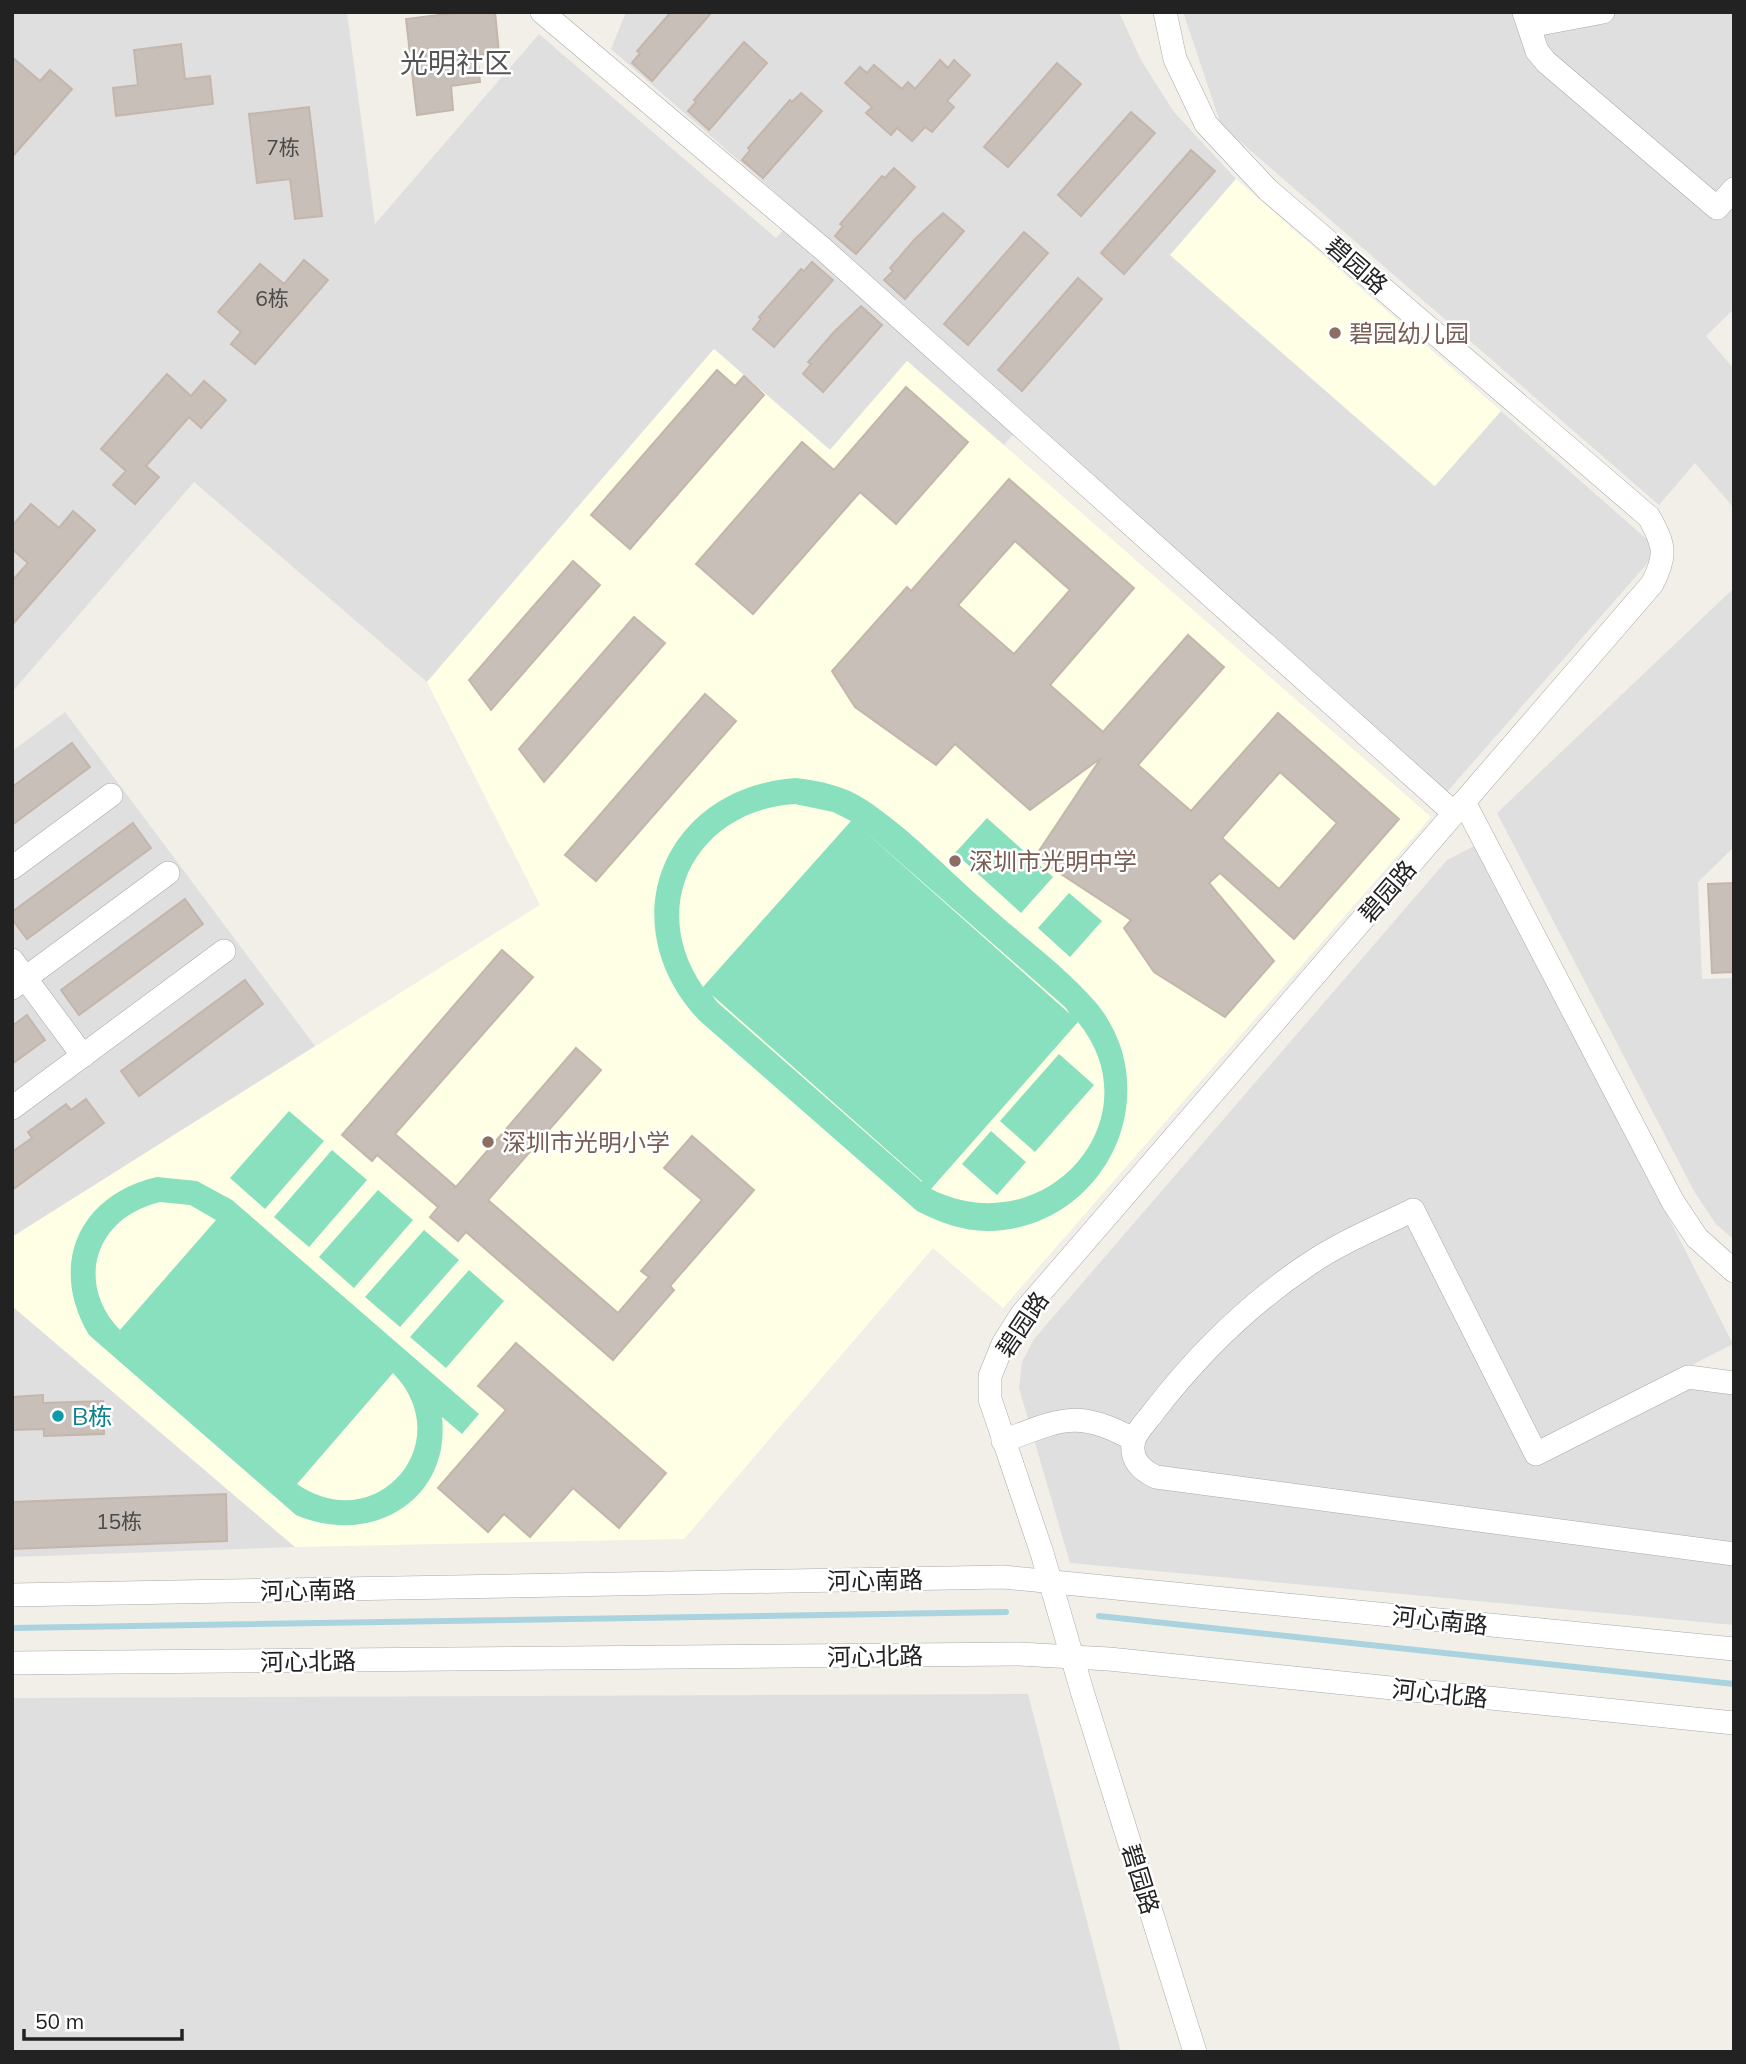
<svg xmlns="http://www.w3.org/2000/svg" width="1746" height="2064" font-family="Mulish,'Noto Sans SC',sans-serif">
<style>
.residential{fill:#e0dfdf}
.education{fill:#ffffe5}
.pitch{fill:#88e0be;fill-rule:evenodd}
.lines{fill:none;stroke-linecap:round;stroke-linejoin:round}
.stream{stroke:#aad3df;stroke-width:6}
.building{fill:#c7bfb8;stroke:#c4b6ab;stroke-width:2;fill-rule:evenodd}
.minor-casing{stroke:#a9a9a9;stroke-width:24}
.minor{stroke:#fff;stroke-width:23}
.education-dot{fill:#8d6e63;stroke:#fff;stroke-width:2.5}
.culture-dot{fill:#0f9aa8;stroke:#fff;stroke-width:2.5}
.labels{text-anchor:middle;dominant-baseline:central;stroke-width:5;stroke-linejoin:round;paint-order:stroke}
.number-label{font-size:21px;fill:#4b4948}
.street-label{font-size:24px;fill:#222;stroke:#fff}
.education-label{font-size:24px;fill:#785e54;stroke:#fff;text-anchor:start}
.culture-label{font-size:24px;fill:#0d838f;stroke:#fff;text-anchor:start}
.quarter-label{font-size:28px;fill:#555;stroke:#fff}
</style>
<rect width="100%" height="100%" fill="#f2efe9"/>
<!-- residential -->
<g class="residential">
<polygon points="347,12 375,224 539,34 776,238 799,213 611,49 626,12 1119,12 1141,60 1174,112 1236,179 1171,255 1434,486 1501,411 1659,550 1447,792 1023,422 1004,445 907,361 830,450 714,349 427,682 194,482 12,692 12,13"/>
<polygon points="1183,12 1734,12 1734,309 1706,336 1734,369 1734,508 1695,463 1659,505 1221,125"/>
<polygon points="1734,588 1734,847 1698,882 1702,979 1734,978 1734,1240 1715,1223 1694,1191 1497,813"/>
<polygon points="65,712 315,1046 12,1237 12,751"/>
<polygon points="1478,844 1733,1344 1686,1368 1734,1375 1734,1625 1070,1563 1019,1388 1022,1362 1034,1339 1447,860"/>
<polygon points="12,1306 295,1547 12,1557"/>
<polygon points="1028,1694 1121,2052 12,2052 12,1698"/>
</g>
<!-- education -->
<g class="education">
<polygon points="1236,179 1501,411 1435,486 1170,255"/>
<polygon points="714,349 830,450 907,361 1431,817 1003,1308 933,1248 684,1539 295,1547 12,1306 12,1237 540,905 427,682"/>
</g>
<!-- pitch -->
<g class="pitch">
<path d="M 796,778 C 821,781 845,786 866,800 C 910,829 948,870 987,904 C 1023,937 1066,967 1097,1004 C 1108,1017 1117,1035 1122,1051 C 1147,1140 1081,1230 988,1231 C 962,1231 939,1222 917,1211 L 699,1020 C 608,923 664,787 796,778 ZM 795,804 L 833,812 L 851,821 L 703,987 C 646,905 697,810 795,804 ZM 862,829 L 1065,1007 L 1070,1014 ZM 712,995 L 922,1181 L 922,1182 L 717,1002 ZM 1078,1022 C 1157,1119 1044,1246 931,1189 Z"/>
<polygon points="987,818 1053,877 1021,913 955,853"/>
<polygon points="1069,893 1102,921 1070,957 1038,928"/>
<polygon points="1059,1054 1094,1085 1035,1152 1000,1121"/>
<polygon points="289,1111 324,1141 265,1209 230,1178"/>
<polygon points="991,1131 1026,1162 997,1195 962,1164"/>
<polygon points="332,1150 367,1180 309,1247 274,1217"/>
<path d="M 157,1177 L 197,1181 L 232,1200 L 479,1414 L 462,1434 L 442,1417 C 451,1501 370,1547 296,1515 L 89,1335 C 48,1266 78,1195 157,1177 ZM 160,1202 L 190,1205 L 216,1220 L 120,1330 C 74,1282 96,1217 160,1202 ZM 393,1373 C 460,1442 376,1539 297,1484 Z"/>
<polygon points="378,1190 413,1220 354,1288 319,1257"/>
<polygon points="424,1230 459,1260 400,1327 365,1297"/>
<polygon points="469,1270 504,1301 446,1368 410,1337"/>
</g>
<g class="lines">
<!-- stream -->
<g class="stream">
<polyline points="1099,1616 1734,1684"/>
<polyline points="12,1628 1006,1612"/>
</g>
</g>
<!-- building -->
<g class="building">
<polygon points="463,12 495,12 499,53 477,55 480,82 451,86 453,110 417,115 406,19"/>
<polygon points="671,12 712,12 652,81 632,63 640,53 637,51"/>
<polygon points="744,42 767,63 709,130 688,111 696,102 694,100"/>
<polygon points="181,44 185,79 210,76 213,104 116,116 113,88 138,85 134,50"/>
<polygon points="12,57 40,81 50,70 72,89 12,157"/>
<polygon points="940,60 948,68 954,60 970,75 947,101 954,107 932,132 925,127 912,141 897,128 891,135 866,113 872,107 845,83 860,67 867,73 874,65 902,89 908,82 915,89"/>
<polygon points="1057,63 1081,84 1008,167 984,147"/>
<polygon points="801,93 822,111 763,178 742,160 750,150 748,148 790,100 792,102"/>
<polygon points="309,107 322,216 295,219 290,179 257,183 249,114"/>
<polygon points="1131,112 1155,133 1081,216 1058,195"/>
<polygon points="1191,150 1215,171 1124,274 1101,253"/>
<polygon points="894,168 915,187 856,254 835,236 843,226 840,224 882,176 885,178"/>
<polygon points="943,213 964,231 905,299 884,280 893,271 890,268 915,239"/>
<polygon points="1024,232 1048,253 968,345 944,324"/>
<polygon points="304,260 328,280 255,364 231,344 241,332 218,312 260,264 284,284"/>
<polygon points="812,262 833,280 774,347 753,329 761,319 759,317 801,269 804,271"/>
<polygon points="1078,278 1102,299 1022,391 998,370"/>
<polygon points="861,306 882,325 823,392 803,374 811,364 808,362 834,332"/>
<polygon points="717,370 735,386 744,376 764,395 630,549 591,515"/>
<polygon points="167,374 191,396 204,381 226,400 201,428 189,417 146,466 159,477 135,504 113,485 126,471 101,449"/>
<polygon points="906,387 968,442 896,524 860,492 753,614 696,564 802,442 834,470"/>
<path d="M 1009,479 L 1134,588 L 1050,685 L 1103,732 L 1188,635 L 1224,667 L 1138,765 L 1191,811 L 1278,713 L 1399,819 L 1294,939 L 1220,873 L 1209,883 L 1274,961 L 1225,1017 L 1154,972 L 1124,928 L 1131,920 L 1035,857 L 1101,758 L 1030,810 L 955,744 L 936,765 L 855,707 L 832,671 L 907,587 L 911,591 ZM 1015,541 L 1070,590 L 1014,654 L 958,605 ZM 1280,772 L 1337,823 L 1279,889 L 1222,838 Z"/>
<polygon points="31,504 59,528 73,511 95,530 12,625 12,581 28,563 12,549 12,526"/>
<polygon points="573,561 600,585 491,710 469,680"/>
<polygon points="634,617 665,643 544,782 519,749"/>
<polygon points="705,694 736,721 596,881 565,855"/>
<polygon points="72,743 90,767 12,825 12,787"/>
<polygon points="133,823 151,848 27,939 12,919 12,912"/>
<polygon points="1734,883 1734,972 1712,973 1708,884"/>
<polygon points="185,899 203,924 79,1015 61,990"/>
<polygon points="502,950 533,977 395,1134 456,1187 576,1048 601,1070 488,1200 618,1313 649,1277 641,1271 702,1200 664,1168 692,1136 754,1190 670,1286 674,1290 613,1360 466,1232 458,1241 430,1217 438,1207 377,1155 372,1161 342,1135"/>
<polygon points="245,980 263,1004 139,1096 121,1071"/>
<polygon points="27,1015 45,1040 12,1064 12,1026"/>
<polygon points="86,1099 104,1123 12,1190 12,1152 32,1138 28,1132 66,1104 71,1110"/>
<polygon points="516,1343 666,1473 619,1528 573,1488 530,1537 504,1514 488,1532 438,1488 506,1410 478,1386"/>
<polygon points="43,1395 43,1403 103,1401 104,1434 44,1436 44,1429 12,1430 12,1397"/>
<polygon points="226,1494 227,1541 12,1549 12,1502"/>
</g>
<g class="lines">
<defs>
<g id="minor">
<polyline points="542,12 823,249 1454,813"/>
<path d="M 1165,12 L 1175,59 L 1206,124 L 1268,190 L 1649,517 C 1665,546 1667,555 1652,584 L 1022,1314 L 1003,1344 L 990,1376 L 990,1399 L 1042,1553 L 1082,1691 L 1195,2052"/>
<polyline points="1524,12 1537,51 1546,62 1717,208 1734,189"/>
<polyline points="1529,26 1603,12"/>
<polyline points="1464,802 1673,1202 1697,1238 1734,1271"/>
<polyline points="12,868 111,795"/>
<polyline points="12,960 83,1056"/>
<polyline points="12,988 168,873"/>
<polyline points="12,1108 224,951"/>
<path d="M 1734,1383 L 1688,1377 L 1536,1454 L 1413,1210 C 1379,1227 1341,1242 1309,1264 C 1249,1304 1199,1353 1155,1410 C 1149,1419 1137,1430 1134,1440 C 1129,1459 1141,1470 1156,1477 L 1734,1554"/>
<path d="M 1003,1441 C 1060,1420 1078,1408 1134,1440"/>
<polyline points="12,1595 1003,1577 1734,1649"/>
<polyline points="12,1663 1019,1654 1109,1659 1734,1723"/>
</g>
</defs>
<!-- minor casing -->
<use href="#minor" class="minor-casing"/>
<!-- minor -->
<use href="#minor" class="minor"/>
</g>
<!-- markers -->
<g class="education-dot">
<circle cx="1335" cy="333" r="7"/>
<circle cx="955" cy="861" r="7"/>
<circle cx="488" cy="1142" r="7"/>
</g>
<circle class="culture-dot" cx="58" cy="1416" r="7"/>
<g class="labels">
<!-- number labels -->
<g class="number-label">
<text x="283" y="147">7栋</text>
<text x="272" y="298">6栋</text>
<text x="119" y="1521">15栋</text>
</g>
<!-- street labels -->
<g class="street-label">
<text transform="translate(1357 265) rotate(41)">碧园路</text>
<text transform="translate(1387 891) rotate(-49)">碧园路</text>
<text transform="translate(1022 1324) rotate(-56)">碧园路</text>
<text transform="translate(875 1580) rotate(-1)">河心南路</text>
<text transform="translate(308 1590) rotate(-1)">河心南路</text>
<text transform="translate(1440 1620) rotate(6)">河心南路</text>
<text transform="translate(875 1656) rotate(-1)">河心北路</text>
<text transform="translate(308 1661) rotate(-1)">河心北路</text>
<text transform="translate(1440 1693) rotate(6)">河心北路</text>
<text transform="translate(1141 1879) rotate(73)">碧园路</text>
</g>
<!-- education labels -->
<g class="education-label">
<text x="1349" y="333">碧园幼儿园</text>
<text x="969" y="861">深圳市光明中学</text>
<text x="502" y="1142">深圳市光明小学</text>
</g>
<!-- culture labels -->
<g class="culture-label">
<text x="72" y="1416">B栋</text>
</g>
<!-- quarter labels -->
<g class="quarter-label">
<text x="456" y="62">光明社区</text>
</g>
</g>
<!-- border -->
<rect width="1746" height="2064" fill="none" stroke="#222222" stroke-width="28"/>
<!-- scale -->
<path d="M24 2029v10h158v-10" fill="none" stroke="#222222" stroke-width="3.5"/>
<text x="35" y="2029" font-size="21" fill="#222222" stroke="#ffffff" stroke-width="5" paint-order="stroke">50 m</text>
</svg>
